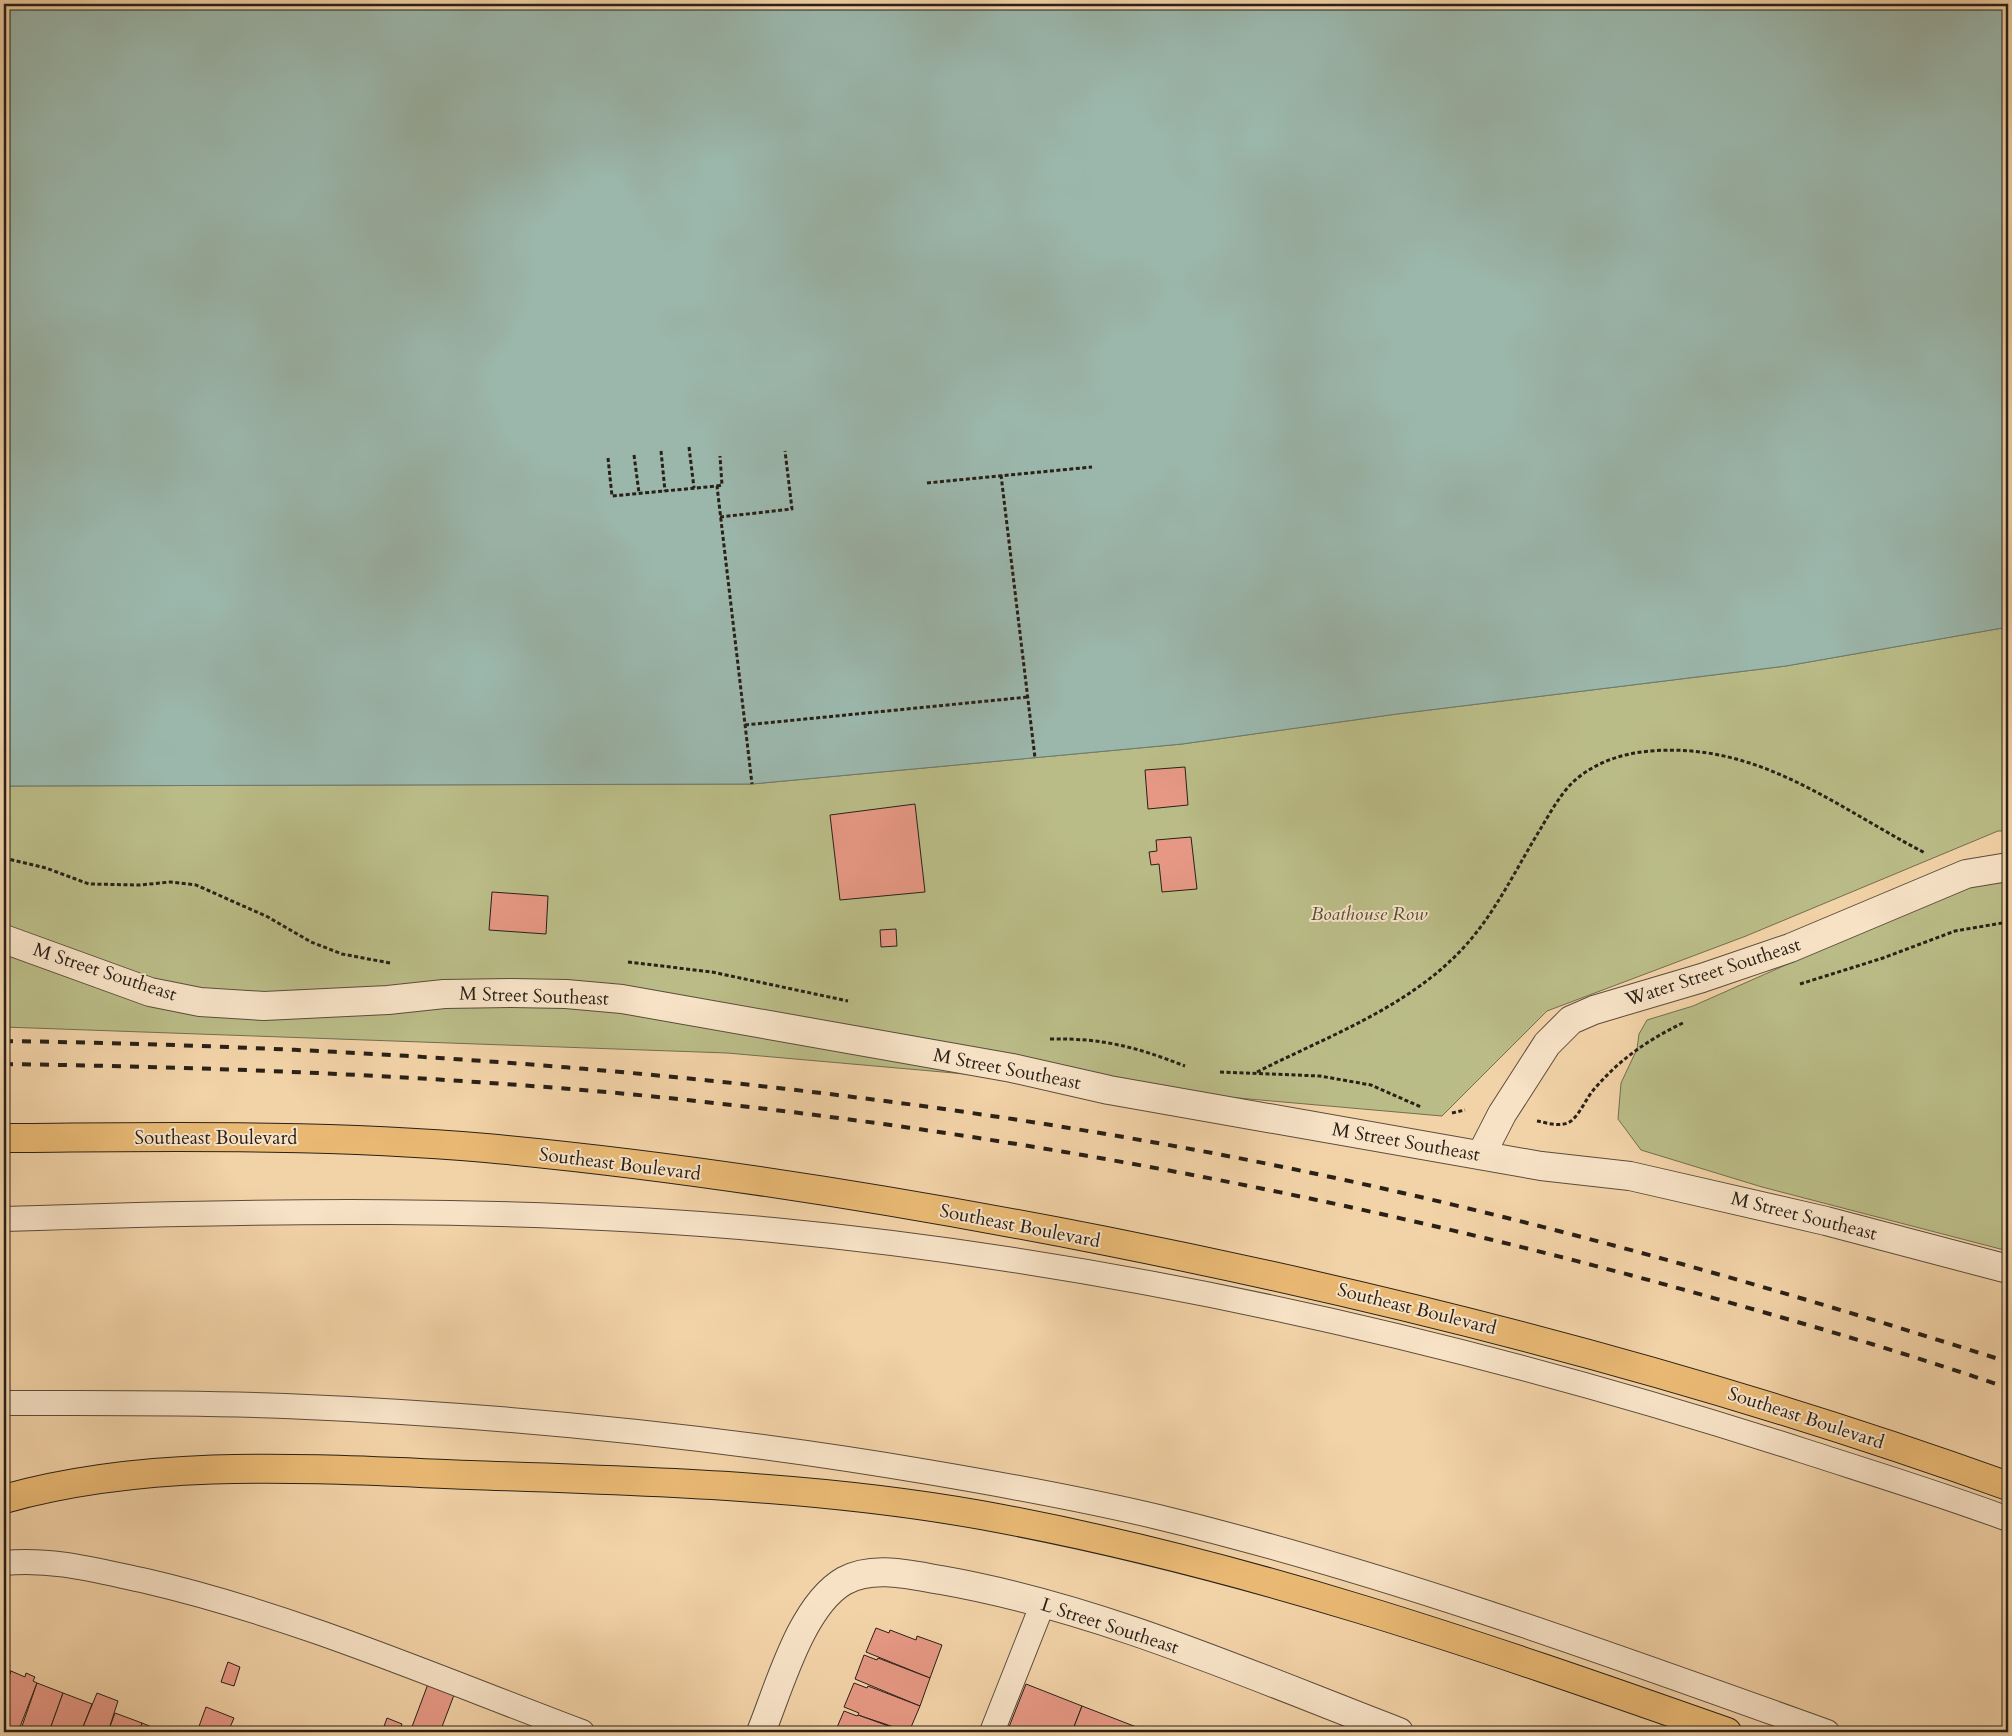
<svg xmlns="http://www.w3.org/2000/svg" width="2012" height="1736" font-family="Cardo,serif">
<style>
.green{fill:#babc87;stroke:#726e4f}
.water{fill:#9bb7ac;stroke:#6d7b70}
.building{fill:#e69884;stroke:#292017}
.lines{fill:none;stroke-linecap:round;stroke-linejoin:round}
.service-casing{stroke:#5b4c3b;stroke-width:26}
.minor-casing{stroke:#5b4c3b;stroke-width:30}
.tertiary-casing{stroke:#5b4c3b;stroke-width:30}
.primary-casing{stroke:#292017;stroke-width:30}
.path{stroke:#292017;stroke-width:3;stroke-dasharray:4 2.5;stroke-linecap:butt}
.service{stroke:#f7e2c6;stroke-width:24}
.minor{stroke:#f7e2c6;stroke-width:28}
.tertiary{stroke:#f7e2c6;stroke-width:28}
.primary{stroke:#e9b974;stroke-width:28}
.rail{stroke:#292017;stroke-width:4;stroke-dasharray:9 9;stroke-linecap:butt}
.labels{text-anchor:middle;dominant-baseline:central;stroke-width:4;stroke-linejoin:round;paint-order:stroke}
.park-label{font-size:19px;font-style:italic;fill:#544f39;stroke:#f7e2c6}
.street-label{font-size:19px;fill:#292017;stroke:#f7e2c6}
</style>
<rect width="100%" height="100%" fill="#f2d2a7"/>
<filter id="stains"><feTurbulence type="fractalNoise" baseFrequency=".004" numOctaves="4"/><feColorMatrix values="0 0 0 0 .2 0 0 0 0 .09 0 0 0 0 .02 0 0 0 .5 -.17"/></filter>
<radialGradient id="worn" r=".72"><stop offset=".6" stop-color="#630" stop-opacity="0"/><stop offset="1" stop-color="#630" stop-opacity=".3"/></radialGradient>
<!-- green -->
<g class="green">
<polygon points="2008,627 2008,831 1998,831 1746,936 1547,1011 1442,1116 727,1053 4,1027 4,786 752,784 1182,744 1397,714 1786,666"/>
<polygon points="2008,877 2008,1251 1762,1187 1641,1150 1618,1119 1621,1083 1637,1049 1639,1034 1647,1020 1693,1006 1953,891"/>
</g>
<!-- water -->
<polygon class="water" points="4,4 2008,4 2008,627 1786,666 1397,714 1182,744 752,784 4,786"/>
<!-- building -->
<g class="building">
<polygon points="1185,767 1188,805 1148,809 1145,770"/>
<polygon points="915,804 925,892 840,900 830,815"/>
<polygon points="1191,837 1197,889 1162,892 1159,864 1151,865 1149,852 1157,851 1156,840"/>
<polygon points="492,892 548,896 546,934 489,930"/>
<polygon points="896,929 897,946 881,947 880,930"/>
<polygon points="876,1628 889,1633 890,1630 916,1640 917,1636 942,1645 930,1678 866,1652"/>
<polygon points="864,1655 877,1660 878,1658 930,1678 920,1706 855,1679"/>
<polygon points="228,1662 240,1667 234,1686 221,1682"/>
<polygon points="4,1663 10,1665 8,1670 11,1671 4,1691"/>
<polygon points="11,1671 25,1677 26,1673 35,1677 33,1681 37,1683 18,1732 4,1726 4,1691"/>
<polygon points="37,1683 63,1693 49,1732 20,1732"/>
<polygon points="854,1683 867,1688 868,1686 920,1706 909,1732 858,1715 859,1713 844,1707"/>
<polygon points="428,1684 454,1695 440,1732 410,1732"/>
<polygon points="1026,1684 1082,1706 1072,1732 1007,1732"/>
<polygon points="63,1693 92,1704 81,1732 49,1732"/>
<polygon points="97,1693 118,1701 108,1732 81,1732"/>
<polygon points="1082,1706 1139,1728 1137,1732 1072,1732"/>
<polygon points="206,1707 234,1718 228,1732 197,1732"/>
<polygon points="844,1711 857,1716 858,1715 905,1732 835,1732"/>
<polygon points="115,1713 142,1723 139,1732 108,1732"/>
<polygon points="387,1718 402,1724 399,1732 382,1732"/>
<polygon points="142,1723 164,1732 139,1732"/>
</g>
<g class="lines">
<defs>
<g id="service">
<path d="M 4,1219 C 260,1210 517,1206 773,1230 C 1123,1263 1469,1343 1804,1451 C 1872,1473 1941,1494 2008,1519"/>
<path d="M 4,1403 C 97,1403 191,1402 285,1406 C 500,1415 716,1436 928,1472 C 1005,1485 1082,1499 1158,1517 C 1385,1572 1607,1653 1827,1732"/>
<path d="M 4,1563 C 53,1558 98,1571 146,1581 C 296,1616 438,1678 582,1732"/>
<polyline points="992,1732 1043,1603"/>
</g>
<g id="minor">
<polyline points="1481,1155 1502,1114 1547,1044 1571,1020 1594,1010 1702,978 1790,948 1966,874 2008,867"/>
<path d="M 761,1732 C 779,1688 801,1606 844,1581 C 873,1565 911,1575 941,1580 C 1100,1608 1250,1675 1399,1732"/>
</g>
<polyline id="tertiary" points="4,939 150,992 200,1002 264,1006 388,1000 444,994 512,993 566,994 622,999 1012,1068 1109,1090 1541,1166 1630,1176 1826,1221 2008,1269"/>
<g id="primary">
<path d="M 4,1138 C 165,1137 326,1134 486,1148 C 694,1167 902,1201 1106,1241 C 1413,1302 1714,1380 2008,1486"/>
<path d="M 4,1499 C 154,1457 315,1469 470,1475 C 640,1481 812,1485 981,1515 C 1240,1562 1480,1645 1727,1732"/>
</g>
</defs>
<!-- service casing -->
<use href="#service" class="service-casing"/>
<!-- minor casing -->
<use href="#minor" class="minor-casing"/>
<!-- tertiary casing -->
<use href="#tertiary" class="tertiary-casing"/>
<!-- primary casing -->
<use href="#primary" class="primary-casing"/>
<!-- path -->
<g class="path">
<polyline points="689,447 694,488"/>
<polyline points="661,451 665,491"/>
<polyline points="634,455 639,493"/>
<polyline points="608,458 612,496 717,486 752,784"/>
<polyline points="1001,475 1035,758"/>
<polyline points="927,483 1092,467"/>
<polyline points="717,486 722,485 720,456"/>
<polyline points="720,517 792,509 785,451"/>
<polyline points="745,725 1028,697"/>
<polyline points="4,858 46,868 89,884 140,885 170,882 196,885 268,917 311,942 342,954 390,963"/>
<polyline points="628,962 712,972 848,1001"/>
<polyline points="1800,984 1883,958 1955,931 2008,922"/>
<path d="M 1050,1039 C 1103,1038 1136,1047 1185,1066"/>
<polyline points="1220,1072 1320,1076 1371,1085 1421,1107"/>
<path d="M 1257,1072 C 1328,1036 1410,1007 1465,946 C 1496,912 1517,867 1541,828 C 1550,813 1560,795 1572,783 C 1593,763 1622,753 1651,751 C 1759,742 1836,807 1925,853"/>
<polyline points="1452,1113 1465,1110"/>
<path d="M 1537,1121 C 1548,1123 1561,1128 1571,1121 C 1581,1113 1587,1096 1596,1087 C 1621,1058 1651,1038 1685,1022"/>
</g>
<!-- service -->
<use href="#service" class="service"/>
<!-- minor -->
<use href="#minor" class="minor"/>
<!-- tertiary -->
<use href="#tertiary" class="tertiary"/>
<!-- primary -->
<use href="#primary" class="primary"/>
<!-- rail -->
<g class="rail">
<path d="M 4,1041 C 403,1047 803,1077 1196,1150 C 1471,1201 1742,1277 2008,1362"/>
<path d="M 4,1064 C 212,1067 421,1075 628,1094 C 999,1130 1366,1199 1724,1301 C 1820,1328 1915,1356 2008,1388"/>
</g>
</g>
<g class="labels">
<!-- park labels -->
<g class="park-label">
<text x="1369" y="914">Boathouse Row</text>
</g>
<!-- street labels -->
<g class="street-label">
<text transform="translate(105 972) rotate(18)">M Street Southeast</text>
<text transform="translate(1713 972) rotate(-18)">Water Street Southeast</text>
<text transform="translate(534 996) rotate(2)">M Street Southeast</text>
<text transform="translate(1007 1069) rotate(11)">M Street Southeast</text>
<text x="216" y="1138">Southeast Boulevard</text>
<text transform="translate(1406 1142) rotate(10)">M Street Southeast</text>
<text transform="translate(620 1164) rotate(7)">Southeast Boulevard</text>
<text transform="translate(1804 1216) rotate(14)">M Street Southeast</text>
<text transform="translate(1020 1226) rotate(11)">Southeast Boulevard</text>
<text transform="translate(1417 1309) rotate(14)">Southeast Boulevard</text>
<text transform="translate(1806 1418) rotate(18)">Southeast Boulevard</text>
<text transform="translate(1110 1626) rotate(18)">L Street Southeast</text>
</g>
</g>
<!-- margin -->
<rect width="2012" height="1736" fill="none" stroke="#f2d2a7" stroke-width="20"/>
<rect x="5" y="5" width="2002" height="1726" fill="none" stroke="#292017" stroke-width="2.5"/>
<rect x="10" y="10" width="1992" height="1716" fill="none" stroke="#292017"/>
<rect width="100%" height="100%" filter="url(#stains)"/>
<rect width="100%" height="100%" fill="url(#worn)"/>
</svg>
